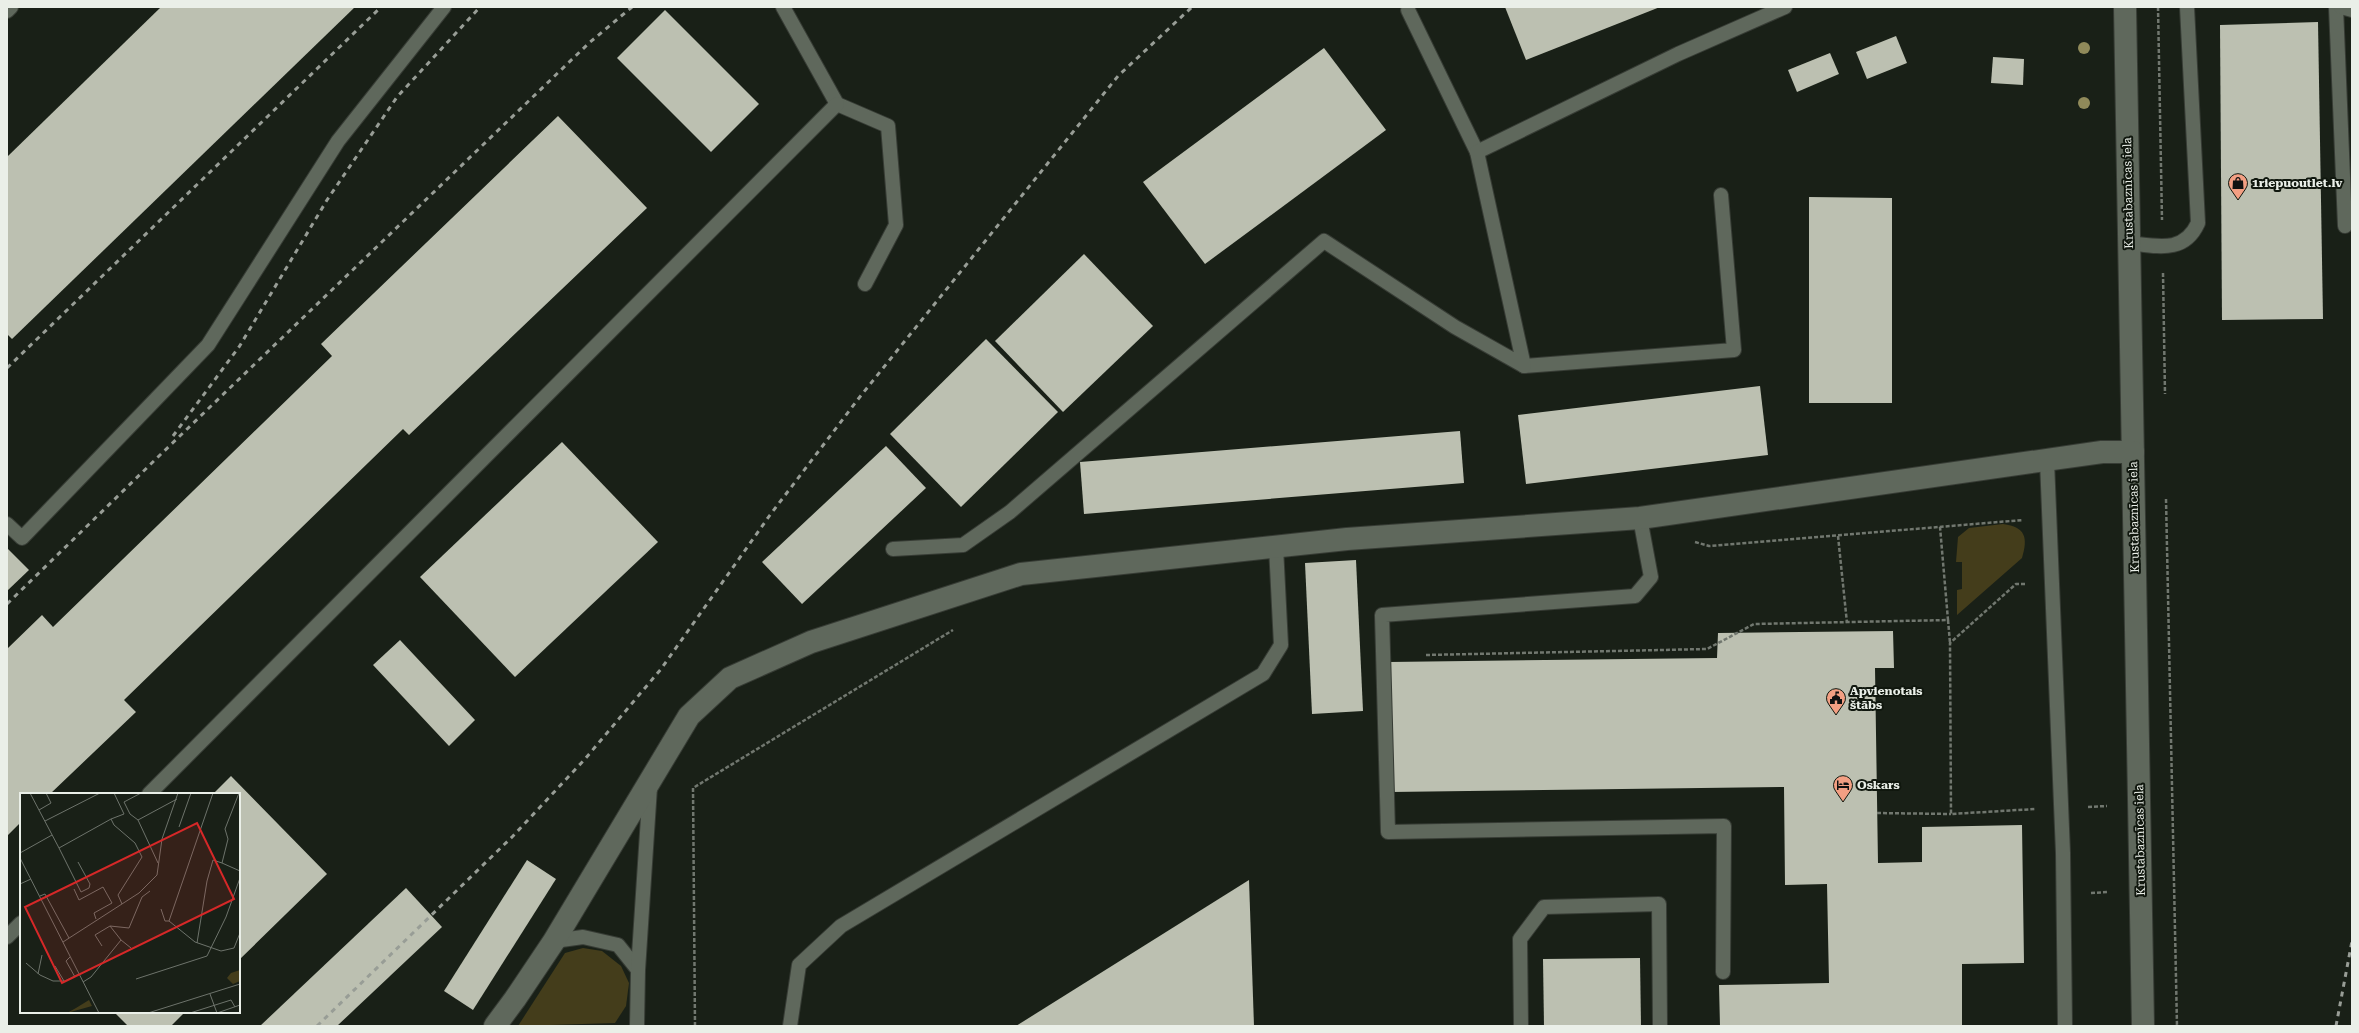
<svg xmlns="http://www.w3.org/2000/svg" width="2359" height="1033" font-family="'Roboto Serif',serif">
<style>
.green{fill:#443d1b}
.building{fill:#bcc0b1}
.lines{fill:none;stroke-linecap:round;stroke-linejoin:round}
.service-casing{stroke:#373c35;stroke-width:16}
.minor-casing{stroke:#373c35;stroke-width:24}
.path{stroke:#71776f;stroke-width:2.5;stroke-dasharray:4 2;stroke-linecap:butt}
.service{stroke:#5f685c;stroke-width:14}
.minor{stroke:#5f685c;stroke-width:22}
.rail{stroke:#989d96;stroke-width:3;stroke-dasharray:5 5;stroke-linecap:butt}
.tree{fill:#908a5a}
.labels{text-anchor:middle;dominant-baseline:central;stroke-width:4;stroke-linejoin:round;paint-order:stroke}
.poi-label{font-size:12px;font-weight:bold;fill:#eaefe8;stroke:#10170e;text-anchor:start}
.street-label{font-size:12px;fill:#eaefe8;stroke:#10170e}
.inset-road{fill:none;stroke:#6d736b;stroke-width:1}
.view{fill:#d62828;fill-opacity:0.15;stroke:#d62828;stroke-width:2}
.inset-edge{fill:none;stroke:#eaefe8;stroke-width:2}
</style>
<rect width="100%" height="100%" fill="#192017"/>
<!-- green -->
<g class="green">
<path d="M 2003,524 C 2026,527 2028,538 2022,558 L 1957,615 L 1957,590 L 1962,589 L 1962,562 L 1956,562 L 1958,537 L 1969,528 Z"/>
<polygon points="583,948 602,951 621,966 629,983 626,1006 615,1023 518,1026 565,953"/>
</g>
<!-- building -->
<g class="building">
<polygon points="161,7 355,7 12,339 7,334 7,157"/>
<polygon points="1505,7 1660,7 1526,60"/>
<polygon points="665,10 759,104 711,152 617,58"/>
<polygon points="2318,22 2323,319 2222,320 2220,25"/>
<polygon points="1896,36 1907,63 1867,79 1856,52"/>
<polygon points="1324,48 1386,130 1205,264 1143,182"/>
<polygon points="1830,53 1839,74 1797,92 1788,70"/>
<polygon points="1993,57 2024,59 2023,85 1991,83"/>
<polygon points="558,116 647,208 409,435 403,429 124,700 136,712 50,794 21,794 21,822 7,836 7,649 42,615 53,627 332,356 321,344"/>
<polygon points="1809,197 1892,198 1892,403 1809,403"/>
<polygon points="1084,254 1153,326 1063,412 995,341"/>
<polygon points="986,339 1058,412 961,507 890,434"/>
<polygon points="1760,386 1768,455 1526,484 1518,415"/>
<polygon points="1460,431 1464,483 1084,514 1080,462"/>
<polygon points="562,442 658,542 515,677 420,577"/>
<polygon points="886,446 926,488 802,604 762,562"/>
<polygon points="7,548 29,570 7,591"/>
<polygon points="1356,560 1363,711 1312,714 1305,563"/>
<polygon points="1893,631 1894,668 1875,668 1878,863 1922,862 1922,827 2022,825 2024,963 1962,964 1962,1026 1720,1026 1719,985 1829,983 1827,884 1785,885 1784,787 1391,792 1389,662 1717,658 1718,633"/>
<polygon points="400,640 475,720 449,746 373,665"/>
<polygon points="231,776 327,874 239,960 239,794 213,794"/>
<polygon points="527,860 556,879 473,1010 444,991"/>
<polygon points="1249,880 1254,1026 1016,1026"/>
<polygon points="406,888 442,927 337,1026 260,1026"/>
<polygon points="1640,958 1641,1026 1544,1026 1543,959"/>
<polygon points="114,1012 185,1012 171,1026 128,1026"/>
</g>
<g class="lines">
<defs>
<g id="service">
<polyline points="783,7 837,104 888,126 896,225 865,284"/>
<polyline points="2336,7 2345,226"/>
<polyline points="2341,7 2352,10"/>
<polyline points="1408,10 1477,152"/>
<polyline points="7,11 11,7"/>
<path d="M 2129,243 C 2157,246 2184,254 2198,223 L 2187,7"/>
<polyline points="1524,366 1734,350 1721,195"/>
<polyline points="2047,461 2063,853 2065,1026"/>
<polyline points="1640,518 1651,577 1635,596 1382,615 1388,832 1724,826 1723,972"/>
<polyline points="7,524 22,538 208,345 338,141 444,7"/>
<polyline points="893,549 963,545 1010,512 1324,241 1455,327 1524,366 1477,152 1678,54 1785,7"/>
<polyline points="149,794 837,104"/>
<polyline points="7,937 21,923"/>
<polyline points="554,941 583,937 618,945 638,970"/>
<polyline points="637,1026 638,970 650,787"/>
<polyline points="790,1026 799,965 841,926 1263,674 1281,645 1276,547"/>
<polyline points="1521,1026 1520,939 1544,907 1659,904 1660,1026"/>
</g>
<g id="minor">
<polyline points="2125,7 2143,1026"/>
<polyline points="495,1026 515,999 554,941 689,716 730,678 811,642 1021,574 1347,539 1640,518 2102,452 2133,452"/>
</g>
</defs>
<!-- service casing -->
<use href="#service" class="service-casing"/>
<!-- minor casing -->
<use href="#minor" class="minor-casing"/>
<!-- path -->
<g class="path">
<polyline points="2158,7 2162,220"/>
<polyline points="2163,273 2165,394"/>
<polyline points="2166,499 2177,1026"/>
<polyline points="1838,536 1847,623"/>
<polyline points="1695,542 1709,546 2023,520"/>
<polyline points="2025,584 2016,584 1950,643 1951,814 2035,809"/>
<polyline points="1948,620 1950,643"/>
<polyline points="1426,655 1707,649 1754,624 1948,620 1940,527"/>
<polyline points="2088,807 2107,806"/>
<polyline points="1877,813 1951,814"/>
<polyline points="2091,893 2108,892"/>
<polyline points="695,1026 693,788 953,630"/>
</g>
<!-- service -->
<use href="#service" class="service"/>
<!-- minor -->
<use href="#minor" class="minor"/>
<!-- rail -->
<g class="rail">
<polyline points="7,368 381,7"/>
<polyline points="173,436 239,347 327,200 397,97 480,7"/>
<polyline points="7,604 159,456 589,43 632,7"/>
<polyline points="317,1026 513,836 585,759 661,669 770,515 859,398 1118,76 1192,7"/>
<polyline points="2336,1026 2352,941"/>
</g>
</g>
<!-- trees -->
<g class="tree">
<circle cx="2084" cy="48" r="6"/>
<circle cx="2084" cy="103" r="6"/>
</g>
<!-- icons -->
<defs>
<symbol id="shop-pin" viewBox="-11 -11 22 30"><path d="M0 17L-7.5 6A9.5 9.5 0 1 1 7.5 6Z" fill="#f39f83" stroke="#10170e"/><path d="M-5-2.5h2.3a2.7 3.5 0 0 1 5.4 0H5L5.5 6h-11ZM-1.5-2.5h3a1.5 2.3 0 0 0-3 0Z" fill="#111"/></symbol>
<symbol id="civic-pin" viewBox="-11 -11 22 30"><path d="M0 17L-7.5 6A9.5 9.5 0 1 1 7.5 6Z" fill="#f39f83" stroke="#10170e"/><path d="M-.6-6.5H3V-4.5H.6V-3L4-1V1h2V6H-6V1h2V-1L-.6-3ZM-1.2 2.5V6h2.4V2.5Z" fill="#111"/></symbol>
<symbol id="hotel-pin" viewBox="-11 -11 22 30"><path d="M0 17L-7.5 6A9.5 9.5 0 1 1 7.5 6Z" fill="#f39f83" stroke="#10170e"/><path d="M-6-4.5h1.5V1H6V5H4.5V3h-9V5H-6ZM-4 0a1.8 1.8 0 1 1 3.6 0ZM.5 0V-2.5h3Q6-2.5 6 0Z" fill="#111"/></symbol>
</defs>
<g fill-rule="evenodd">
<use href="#shop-pin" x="2227" y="172" width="22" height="30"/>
<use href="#civic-pin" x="1825" y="687" width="22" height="30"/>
<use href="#hotel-pin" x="1832" y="774" width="22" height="30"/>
</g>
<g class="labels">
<!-- poi labels -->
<g class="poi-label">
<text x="2252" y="183">1riepuoutlet.lv</text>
<text x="1850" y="691">Apvienotais<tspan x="1850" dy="14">štābs</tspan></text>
<text x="1857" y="785">Oskars</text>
</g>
<!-- street labels -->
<g class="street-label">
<text transform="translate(2128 193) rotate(-91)">Krustabaznīcas iela</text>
<text transform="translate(2134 517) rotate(-91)">Krustabaznīcas iela</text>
<text transform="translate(2140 840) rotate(-91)">Krustabaznīcas iela</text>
</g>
</g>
<!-- overview -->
<g transform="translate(20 793)">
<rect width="220" height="220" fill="#192017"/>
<path d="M 220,177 L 220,188 L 213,191 L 207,185 L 211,180 ZM 69,207 L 72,213 L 47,220 L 56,215 Z" fill="#443d1b"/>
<path class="inset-road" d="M 10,0 L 39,55 L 91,26 L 94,32 L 115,50 L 122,64 L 98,102 L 102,111M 121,0 L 104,9 L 110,21 L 118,27 L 138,70M 219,0 L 205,36 L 208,46 L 202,70 L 220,78M 19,17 L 31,10 L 26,0M 91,26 L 104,21 L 94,0M 118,27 L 157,6M 25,28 L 80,0M 159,34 L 171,0M 39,55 L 61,99 L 69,95 L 70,91 L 58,69M 0,60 L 32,42M 0,65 L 79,220M 0,91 L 11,86M 54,96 L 59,107 L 83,94 L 92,110 L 74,120 L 76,126M 20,103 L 25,101 L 49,145M 141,116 L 145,128 L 149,128 L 175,149 L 201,158 L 214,155 L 220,140M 149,128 L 193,0M 101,147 L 111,155M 43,149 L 119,100 L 137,82 L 142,46 L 158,0M 177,150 L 187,88 L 193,67 L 202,70M 82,153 L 75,142 L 90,133M 50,164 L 46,168 L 55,184M 6,170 L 20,182 L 33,188 L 45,188 L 59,181M 35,173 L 44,188M 18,181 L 22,162M 116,186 L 187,163 L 206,124 L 220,85M 63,189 L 71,184 L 101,147 L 90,133 L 109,135 L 122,104 L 130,98M 190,201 L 197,220M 128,220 L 220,191M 170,220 L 211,207 L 215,214M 197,220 L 220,212"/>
<path class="view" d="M 177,30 L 214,106 L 42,190 L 5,114 Z"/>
<rect width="220" height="220" class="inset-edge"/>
</g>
<!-- border -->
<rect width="2359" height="1033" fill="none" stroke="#eaefe8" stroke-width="16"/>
</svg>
